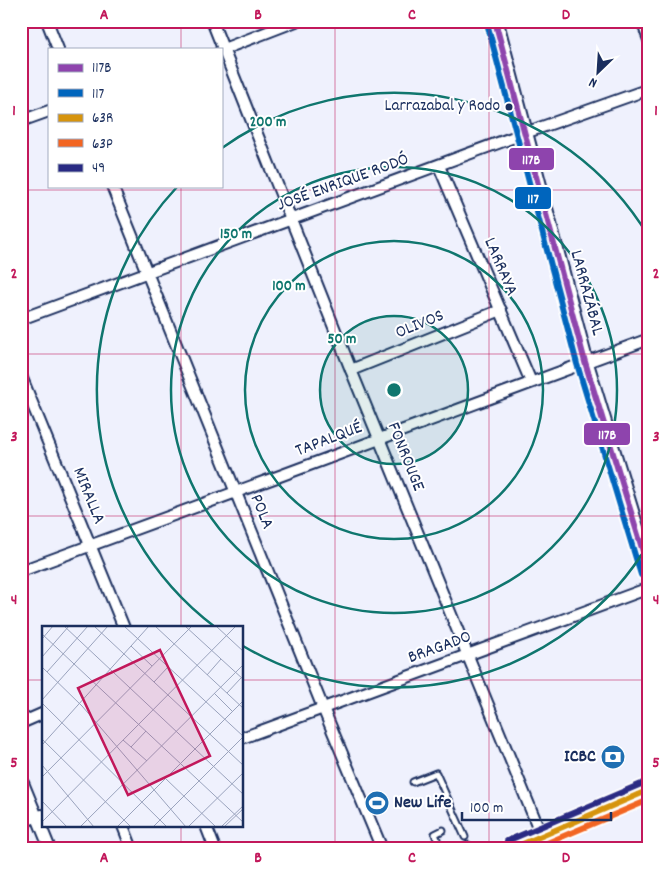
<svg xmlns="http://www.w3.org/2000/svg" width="670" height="870" font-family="Dekko,sans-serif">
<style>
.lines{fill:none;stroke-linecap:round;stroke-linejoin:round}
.lane-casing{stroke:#1b2f5e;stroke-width:9}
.street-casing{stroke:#1b2f5e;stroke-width:14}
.secondary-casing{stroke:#1b2f5e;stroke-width:19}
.primary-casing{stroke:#1b2f5e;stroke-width:20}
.lane{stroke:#fff;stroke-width:5}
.street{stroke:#fff;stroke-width:10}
.secondary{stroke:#fff;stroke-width:15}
.primary{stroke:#fcde96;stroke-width:16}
.bus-1-casing{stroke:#fff;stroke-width:10}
.bus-2-casing{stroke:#fff;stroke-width:10}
.bus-3-casing{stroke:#fff;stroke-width:10}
.bus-4-casing{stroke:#fff;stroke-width:10}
.bus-5-casing{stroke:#fff;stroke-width:10}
.bus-1{stroke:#8e44ad;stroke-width:6}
.bus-2{stroke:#0065bd;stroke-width:6}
.bus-3{stroke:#d6940e;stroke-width:6}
.bus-4{stroke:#f26522;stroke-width:6}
.bus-5{stroke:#292a83;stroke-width:6}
.grid{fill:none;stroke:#c2185b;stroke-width:1;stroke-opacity:0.55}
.ring{fill:none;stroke:#0f766e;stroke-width:2.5}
.bus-dot{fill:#1b2f5e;stroke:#fff;stroke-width:2}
.labels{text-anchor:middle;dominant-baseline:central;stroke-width:4;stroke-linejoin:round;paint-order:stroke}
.bus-label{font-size:17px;fill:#1b2f5e;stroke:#fff;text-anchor:end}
.street-label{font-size:18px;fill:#1b2f5e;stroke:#fff}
.poi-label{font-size:18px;font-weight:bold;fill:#1b2f5e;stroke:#fff;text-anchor:end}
.inset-road{fill:none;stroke:#9aa3bd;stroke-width:1}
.view{fill:#c2185b;fill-opacity:0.15;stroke:#c2185b;stroke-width:2.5}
.inset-edge{fill:none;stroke:#1b2f5e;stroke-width:2.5}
.centre{fill:#0f766e;stroke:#fff;stroke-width:2.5}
.ring-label{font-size:15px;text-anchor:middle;font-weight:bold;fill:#0f766e;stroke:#fff;stroke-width:4;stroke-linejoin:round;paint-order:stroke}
.line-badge{stroke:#fff;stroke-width:2}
.badge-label{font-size:14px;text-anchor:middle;font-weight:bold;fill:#fff}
.neatline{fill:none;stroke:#c2185b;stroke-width:2}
.grid-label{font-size:16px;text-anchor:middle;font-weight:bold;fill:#c2185b}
</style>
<rect width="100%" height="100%" fill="#eff1fd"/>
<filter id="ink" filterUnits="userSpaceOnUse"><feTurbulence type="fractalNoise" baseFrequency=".02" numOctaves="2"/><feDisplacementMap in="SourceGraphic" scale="10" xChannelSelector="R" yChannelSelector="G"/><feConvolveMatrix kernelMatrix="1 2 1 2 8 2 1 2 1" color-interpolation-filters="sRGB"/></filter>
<g filter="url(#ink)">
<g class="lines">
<defs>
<g id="lane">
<polyline points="413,782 436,773 465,837"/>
<polyline points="437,839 435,834 443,830"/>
<polyline points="468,845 470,849"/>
</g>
<g id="street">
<polyline points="47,21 58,49"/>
<polyline points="212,21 351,370 547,849"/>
<polyline points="642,21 649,40"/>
<polyline points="221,50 296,21"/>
<polyline points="21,121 49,111"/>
<polyline points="439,166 531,382"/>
<polyline points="112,186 323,708 382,849"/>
<polyline points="21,319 525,133 649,89"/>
<polyline points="351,370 501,310"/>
<polyline points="21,376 124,628"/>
<path d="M 21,571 C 231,495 439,416 649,339"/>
<polyline points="21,723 44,713"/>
<polyline points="242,738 649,588"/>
<polyline points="21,778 50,849"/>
<polyline points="21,822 42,815"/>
<polyline points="123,826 132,849"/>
<polyline points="206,826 215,849"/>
</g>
<polyline id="secondary" points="495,21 585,362 649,572"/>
<polyline id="primary" points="510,849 649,790"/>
</defs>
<!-- lane casing -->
<use href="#lane" class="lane-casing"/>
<!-- street casing -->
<use href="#street" class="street-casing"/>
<!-- secondary casing -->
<use href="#secondary" class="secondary-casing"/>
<!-- primary casing -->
<use href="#primary" class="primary-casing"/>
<!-- lane -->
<use href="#lane" class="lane"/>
<!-- street -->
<use href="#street" class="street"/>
<!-- secondary -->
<use href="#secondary" class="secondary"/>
<!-- primary -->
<use href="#primary" class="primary"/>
<defs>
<polyline id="bus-1" points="495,21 585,362 649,571"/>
<polyline id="bus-2" points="487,23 577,364 641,575"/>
<polyline id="bus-3" points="511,849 649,790"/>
<polyline id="bus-4" points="533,849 649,800"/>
<polyline id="bus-5" points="507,841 646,782"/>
</defs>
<!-- bus-1 casing -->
<use href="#bus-1" class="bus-1-casing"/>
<!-- bus-2 casing -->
<use href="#bus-2" class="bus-2-casing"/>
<!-- bus-3 casing -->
<use href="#bus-3" class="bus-3-casing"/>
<!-- bus-4 casing -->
<use href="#bus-4" class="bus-4-casing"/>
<!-- bus-5 casing -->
<use href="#bus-5" class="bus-5-casing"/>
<!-- bus-1 -->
<use href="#bus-1" class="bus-1"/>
<!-- bus-2 -->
<use href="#bus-2" class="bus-2"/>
<!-- bus-3 -->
<use href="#bus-3" class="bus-3"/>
<!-- bus-4 -->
<use href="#bus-4" class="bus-4"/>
<!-- bus-5 -->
<use href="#bus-5" class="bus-5"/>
</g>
</g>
<!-- grid -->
<path class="grid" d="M 181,21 L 181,49M 335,21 L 335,849M 489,21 L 489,849M 181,186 L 181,628M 21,190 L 649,190M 21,354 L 649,354M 21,516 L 649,516M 21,680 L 44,680M 242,680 L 649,680M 181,826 L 181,849"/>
<!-- distance rings -->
<circle cx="394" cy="390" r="74" fill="#0f766e" fill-opacity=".12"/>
<g class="ring">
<circle cx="394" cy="390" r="74"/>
<circle cx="394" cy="390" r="149"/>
<circle cx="394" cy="390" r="223"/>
<path d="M649 543A297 297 0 0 1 243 646M215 627A297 297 0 0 1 177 187M222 148A297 297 0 0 1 649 237"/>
</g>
<!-- icons -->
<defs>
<symbol id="bank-disc" viewBox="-11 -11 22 22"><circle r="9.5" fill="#1f6fb2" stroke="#fff"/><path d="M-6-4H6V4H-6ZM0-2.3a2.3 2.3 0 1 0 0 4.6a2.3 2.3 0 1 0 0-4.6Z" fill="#fff"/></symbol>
<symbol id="stadium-disc" viewBox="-11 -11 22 22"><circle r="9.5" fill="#1f6fb2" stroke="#fff"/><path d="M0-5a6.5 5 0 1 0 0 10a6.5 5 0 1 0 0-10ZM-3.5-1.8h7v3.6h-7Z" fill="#fff"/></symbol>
</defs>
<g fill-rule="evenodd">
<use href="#bank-disc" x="599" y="743" width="28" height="28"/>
<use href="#stadium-disc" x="363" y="789" width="28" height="28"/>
</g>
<!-- markers -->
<circle class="bus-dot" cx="509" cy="107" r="4.5"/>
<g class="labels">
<!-- bus labels -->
<g class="bus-label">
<text x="500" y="107">Larrazabal y Rodo</text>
</g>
<!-- street labels -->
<g class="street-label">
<text transform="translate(343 183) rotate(-20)">JOSÉ ENRIQUE RODÓ</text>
<text transform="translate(500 267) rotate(67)">LARRAYA</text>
<text transform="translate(586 293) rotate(75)">LARRAZÁBAL</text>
<text transform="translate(420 325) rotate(-22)">OLIVOS</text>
<text transform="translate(329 440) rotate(-21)">TAPALQUÉ</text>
<text transform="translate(405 457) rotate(68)">FONROUGE</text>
<text transform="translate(88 496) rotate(68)">MIRALLA</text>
<text transform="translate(261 512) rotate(68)">POLA</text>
<text transform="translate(440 648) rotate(-20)">BRAGADO</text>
</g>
<!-- poi labels -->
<g class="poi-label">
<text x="596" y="757">ICBC</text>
<text x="394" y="803" text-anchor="start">New Life</text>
</g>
</g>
<!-- overview -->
<g transform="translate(42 626)">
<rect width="201" height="201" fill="#eff1fd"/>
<path class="inset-road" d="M 22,0 L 202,169M 52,0 L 202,140M 82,0 L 202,111M 113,0 L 202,83M 143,0 L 202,54M 174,0 L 202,26M 0,8 L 202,197M 0,13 L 11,0M 89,20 L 110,40M 0,31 L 27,0M 0,41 L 40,80 L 144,201M 5,46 L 46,0M 165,49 L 179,33M 112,56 L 126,41M 172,67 L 190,85M 185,67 L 199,52M 0,74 L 66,0M 0,77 L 125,201M 0,113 L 89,201M 81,114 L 105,135M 0,119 L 107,0M 89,121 L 104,105M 0,139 L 52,201M 0,151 L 150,0M 123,152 L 174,201M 0,175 L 25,201M 0,196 L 194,0M 38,201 L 202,38M 75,201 L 202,74M 111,201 L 202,110M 146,201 L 202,146M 179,201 L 202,179M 182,201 L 202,182"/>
<path class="view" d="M 118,24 L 168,130 L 86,169 L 36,62 Z"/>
<rect width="201" height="201" class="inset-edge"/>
</g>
<circle cx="394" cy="390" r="8" class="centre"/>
<g class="ring-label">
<text x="268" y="126">200 m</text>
<text x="236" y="238">150 m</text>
<text x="289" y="290">100 m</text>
<text x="342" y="343">50 m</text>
</g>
<g class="line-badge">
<rect x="508" y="147" width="47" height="24" rx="5" fill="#8e44ad"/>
<rect x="514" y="186" width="38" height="24" rx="5" fill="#0065bd"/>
<rect x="583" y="422" width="48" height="24" rx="5" fill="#8e44ad"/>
</g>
<g class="badge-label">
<text x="531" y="164">117B</text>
<text x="533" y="203">117</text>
<text x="607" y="439">117B</text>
</g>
<!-- margin -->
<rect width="670" height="870" fill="none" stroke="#fff" stroke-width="55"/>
<!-- legend -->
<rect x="48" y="48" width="175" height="140" fill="#ffffff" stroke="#a4acbf"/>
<rect x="58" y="64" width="25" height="8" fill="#8e44ad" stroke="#a4acbf"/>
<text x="92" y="72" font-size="15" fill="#1b2f5e">117B</text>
<rect x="58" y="89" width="25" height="8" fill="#0065bd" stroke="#a4acbf"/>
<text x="92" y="98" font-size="15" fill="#1b2f5e">117</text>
<rect x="58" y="114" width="25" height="8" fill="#d6940e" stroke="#a4acbf"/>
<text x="92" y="122" font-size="15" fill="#1b2f5e">63R</text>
<rect x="58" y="139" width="25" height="8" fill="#f26522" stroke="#a4acbf"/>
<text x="92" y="148" font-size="15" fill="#1b2f5e">63P</text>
<rect x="58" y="164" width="25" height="8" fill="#292a83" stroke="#a4acbf"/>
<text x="92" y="172" font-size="15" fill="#1b2f5e">49</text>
<!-- north arrow -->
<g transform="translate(598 72) rotate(205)" stroke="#ffffff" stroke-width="4" paint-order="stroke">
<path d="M0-4L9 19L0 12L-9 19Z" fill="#1b2f5e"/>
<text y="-8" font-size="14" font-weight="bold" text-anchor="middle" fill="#1b2f5e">N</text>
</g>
<!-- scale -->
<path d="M462 812v8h149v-8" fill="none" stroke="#1b2f5e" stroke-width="2.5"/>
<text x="470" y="812" font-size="15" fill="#1b2f5e" stroke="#ffffff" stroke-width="4" paint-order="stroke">100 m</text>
<rect x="28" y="28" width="614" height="814" class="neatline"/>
<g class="grid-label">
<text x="104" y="19">A</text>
<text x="258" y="19">B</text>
<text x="412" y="19">C</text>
<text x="566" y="19">D</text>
<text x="14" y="115">1</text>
<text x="656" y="115">1</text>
<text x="14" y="278">2</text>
<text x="656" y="278">2</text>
<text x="14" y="441">3</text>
<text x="656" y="441">3</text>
<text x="14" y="604">4</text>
<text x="656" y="604">4</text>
<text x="14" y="767">5</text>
<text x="656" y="767">5</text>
<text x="104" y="862">A</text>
<text x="258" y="862">B</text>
<text x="412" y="862">C</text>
<text x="566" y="862">D</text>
</g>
</svg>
